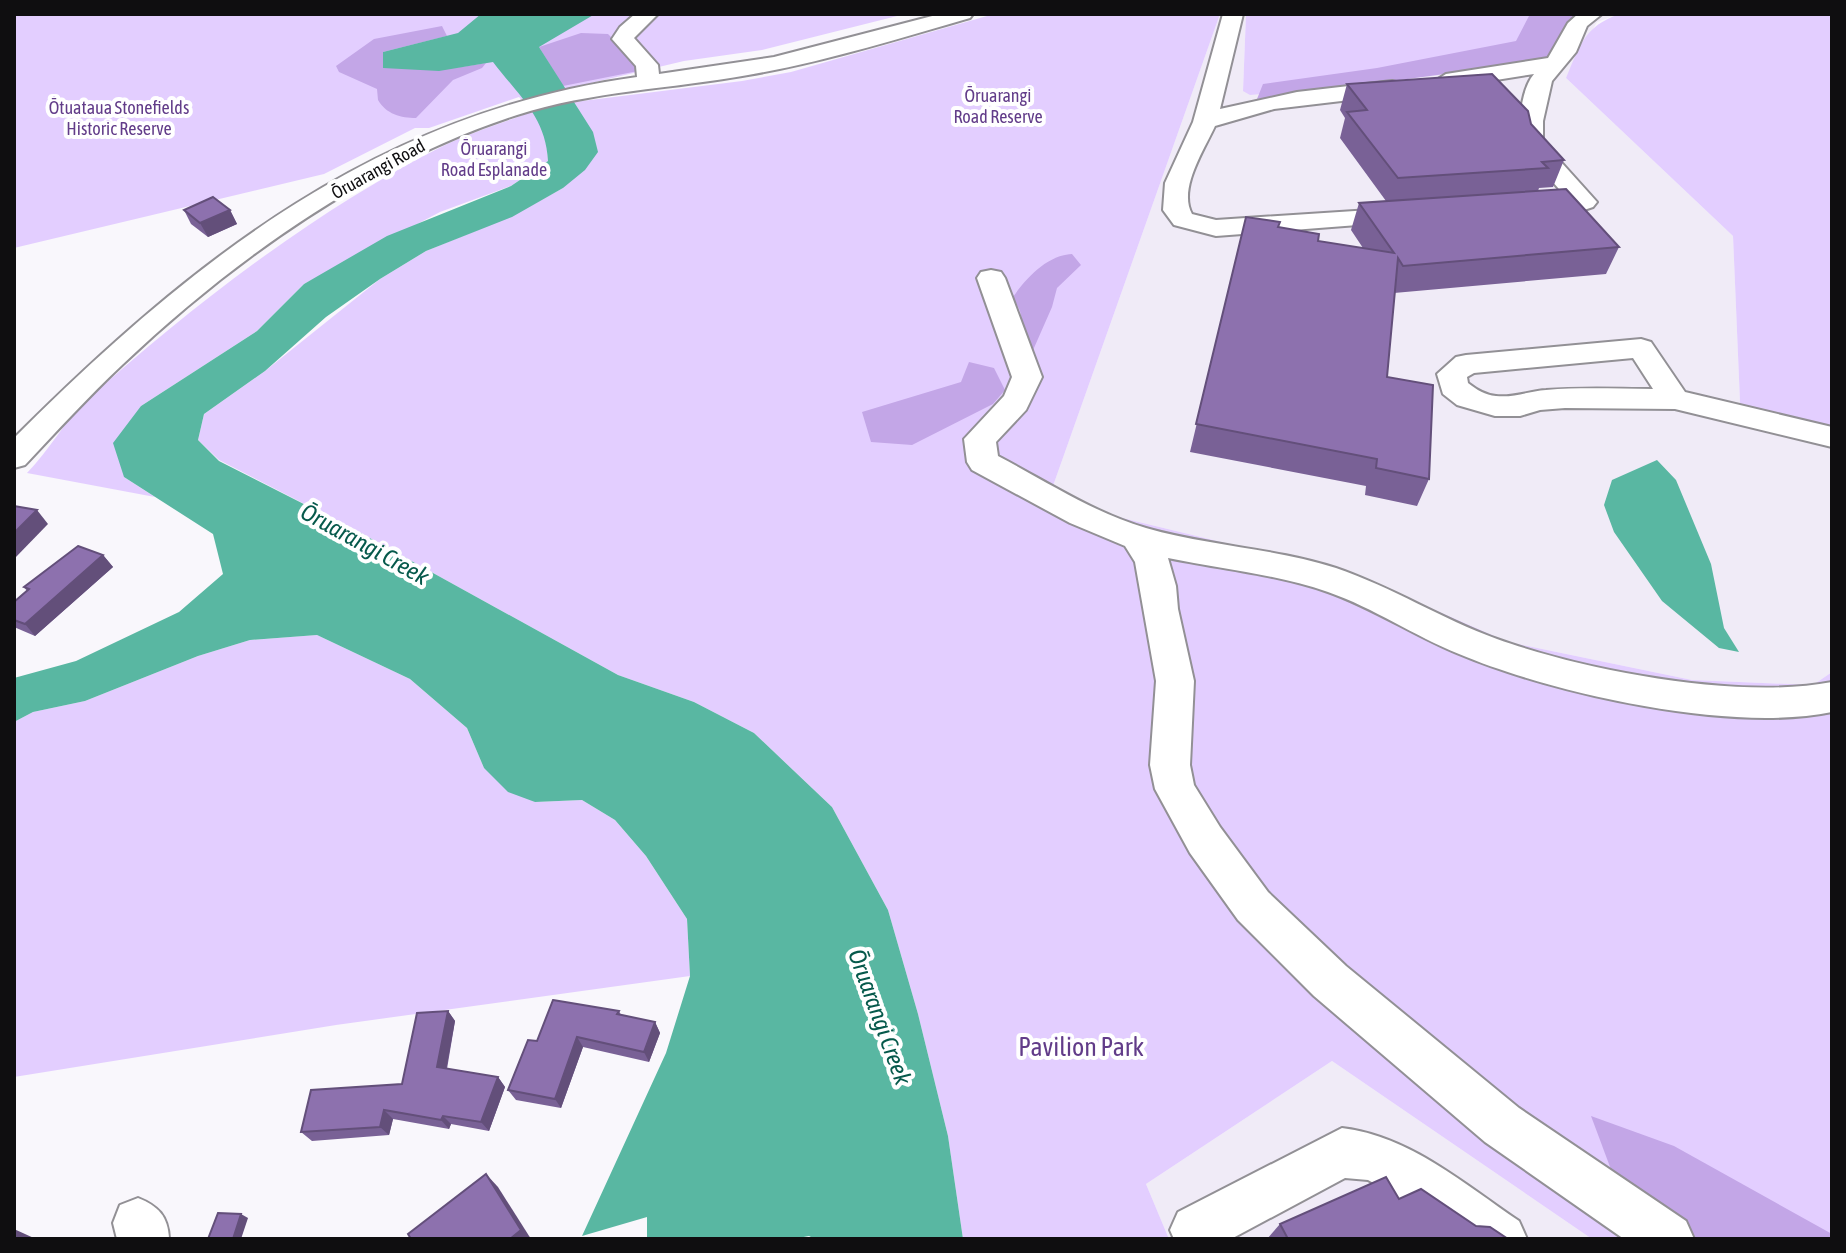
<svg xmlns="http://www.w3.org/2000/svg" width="1846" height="1253" font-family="'Asap Condensed',sans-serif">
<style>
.built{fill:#f0ebf7}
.green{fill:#e3ceff}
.forest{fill:#c3a6e7}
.water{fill:#59b7a2}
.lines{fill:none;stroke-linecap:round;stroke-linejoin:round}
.minor-casing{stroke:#929095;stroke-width:4}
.minor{fill:#fff;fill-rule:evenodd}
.wall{fill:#796196}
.shaded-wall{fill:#634f7a}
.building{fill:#8d71ae;stroke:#634f7a;stroke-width:2}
.labels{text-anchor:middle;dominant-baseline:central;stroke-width:8;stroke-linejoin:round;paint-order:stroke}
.far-park-label{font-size:18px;fill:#623c89;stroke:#fff}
.far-street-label{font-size:18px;fill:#0f0e10;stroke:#fff}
.water-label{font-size:24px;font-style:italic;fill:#06594b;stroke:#fff}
.near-park-label{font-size:26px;fill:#623c89;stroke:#fff}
</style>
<rect width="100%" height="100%" fill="#f9f7fc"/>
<!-- built -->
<g class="built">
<polygon points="1220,14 1246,14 1243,90 1573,14 1619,14 1597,22 1566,78 1733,236 1741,426 1832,444 1832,672 1813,685 1692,680 1508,642 1428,607 1304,562 1114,516 1053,486"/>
<polygon points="1332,1061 1592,1239 1169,1239 1146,1184"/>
</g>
<!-- green -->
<g class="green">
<path d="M 14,14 L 905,14 L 762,50 L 684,61 L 566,89 L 574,102 L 742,81 L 791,72 L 994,14 L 1220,14 L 1053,486 L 1114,516 L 1304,562 L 1428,607 L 1508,642 L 1692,680 L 1813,685 L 1832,672 L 1832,1239 L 1592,1239 L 1332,1061 L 1146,1184 L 1169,1239 L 963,1239 L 948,1136 L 918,1014 L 888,910 L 832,807 L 754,733 L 694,702 L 618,675 L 357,531 L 219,460 L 198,440 L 204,414 L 265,371 L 380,279 L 426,251 L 512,216 L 563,188 L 547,142 L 548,161 L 511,186 L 440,212 L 304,284 L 257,331 L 141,406 L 124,477 L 155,497 L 27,473 C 49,451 65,420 88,399 C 194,304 316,210 443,146 C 472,132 504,123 533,111 L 519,97 L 429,128 L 415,128 L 324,174 L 14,248 Z"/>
<polygon points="1246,14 1573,14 1559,33 1308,90 1250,95 1243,91"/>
<path d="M 1619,14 L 1832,14 L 1832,444 L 1741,426 L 1733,236 L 1566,78 C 1580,45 1584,27 1619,14 Z"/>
<polygon points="317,635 410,679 467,728 484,768 535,802 582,800 615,820 646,856 687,919 690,976 336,1025 14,1077 14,722 33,712 85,701 198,656 250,640"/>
</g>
<!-- forest -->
<g class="forest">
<polygon points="1534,14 1581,14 1555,56 1543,61 1257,99 1263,84 1377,68 1516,41 1529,16"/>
<path d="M 442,26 L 447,36 L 383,52 C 428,73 438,71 486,63 L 482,68 L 453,80 L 416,118 C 401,118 386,114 378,100 L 377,89 L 339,72 L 336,66 L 374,39 Z"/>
<polygon points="581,33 608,34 638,64 638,71 563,86 539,47"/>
<path d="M 1072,254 L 1081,265 L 1057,288 L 1052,307 L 1030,357 L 1020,311 L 1013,297 C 1027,277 1048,255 1072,254 Z"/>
<polygon points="969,362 994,368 1005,390 993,404 912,445 871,442 862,412 961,382"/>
<polygon points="1591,1116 1674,1146 1832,1234 1832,1239 1637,1239"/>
</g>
<!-- water -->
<g class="water">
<path d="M 481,14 L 595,14 L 539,47 L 593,132 L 598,152 L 585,170 L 563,188 L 512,217 L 426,251 L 380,279 L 326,317 L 265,371 L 204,414 L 198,440 L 219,461 L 357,531 L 618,675 L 694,702 L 754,733 L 832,807 L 888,910 L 918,1014 L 948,1136 L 963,1239 L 815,1239 L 809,1236 L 793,1239 L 647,1239 L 647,1217 L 582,1236 L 666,1053 L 690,976 L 687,919 L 646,856 L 615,820 L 582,800 L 535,802 L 508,792 L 484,768 L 467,728 L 410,679 L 317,635 L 250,640 L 198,656 L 85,701 L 33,712 L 14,722 L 14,678 L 76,661 L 179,612 L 223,574 L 213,534 L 124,477 L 113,443 L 141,406 L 257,331 L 304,284 L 387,236 L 511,186 L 548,161 C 546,117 518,95 493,62 L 439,71 L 383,68 L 383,52 L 458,33 Z"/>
<polygon points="1657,460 1676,480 1711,564 1724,628 1739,652 1719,648 1662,601 1614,532 1604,505 1612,480"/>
</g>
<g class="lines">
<defs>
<g id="minor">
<path d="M 635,14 L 658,14 L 634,38 L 658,65 L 659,74 L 774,57 L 940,14 L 973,14 L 970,18 C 897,39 824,62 748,75 C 671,89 591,91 517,115 C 369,163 234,259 122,365 C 88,397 57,431 25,465 L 14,468 L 14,438 C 192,260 379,112 637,77 L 636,66 L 612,39 L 620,27 Z"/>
<path d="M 1223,14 L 1243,14 L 1220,109 L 1297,92 L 1392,81 L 1400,83 L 1403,88 L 1400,93 L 1392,95 L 1274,109 L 1215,126 C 1204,150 1178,189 1192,214 L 1216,220 L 1401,208 L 1410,211 L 1414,216 L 1410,221 L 1216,236 L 1174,225 L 1163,210 L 1165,183 L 1193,122 Z"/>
<path d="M 1578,14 L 1602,14 L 1587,26 L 1576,52 L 1552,81 L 1543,121 L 1543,142 L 1597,202 L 1593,207 L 1584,210 L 1528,214 L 1519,211 L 1515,206 L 1519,201 L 1565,196 L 1519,143 C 1519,122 1521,89 1534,74 L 1446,88 L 1435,81 L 1446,74 L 1548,58 L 1568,23 Z"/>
<path d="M 991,270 L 1001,272 L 1005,278 L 1042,377 L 1026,410 L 996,442 L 998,456 C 1046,481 1094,513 1146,528 C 1208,546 1274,548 1336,568 C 1392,587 1442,619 1497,639 C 1586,671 1740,700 1832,682 L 1832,712 C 1731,733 1554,694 1459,654 C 1414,636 1374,608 1328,592 C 1276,574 1221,569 1168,558 L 1176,586 L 1178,609 L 1194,681 L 1190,765 L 1194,785 L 1220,827 L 1268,892 L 1346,966 L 1519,1108 L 1686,1221 L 1694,1239 L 1624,1239 L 1485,1142 L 1314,996 L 1238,920 L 1190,853 L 1155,789 L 1150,765 L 1156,681 L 1135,562 L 1125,546 L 1070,523 L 972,470 L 967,462 L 964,439 L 1004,396 L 1012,377 L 977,278 L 981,272 Z"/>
<path d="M 1641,339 L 1651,342 L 1685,392 L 1832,427 L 1832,447 L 1675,409 L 1565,408 L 1540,410 L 1520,416 L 1495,416 L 1457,405 L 1443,394 L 1437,374 L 1456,357 L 1466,355 ZM 1633,358 L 1653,389 C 1618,389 1582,387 1546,390 C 1529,391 1514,398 1496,396 C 1485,395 1477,390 1468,383 L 1467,377 L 1474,373 Z"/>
<path d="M 1342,1128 C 1410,1136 1464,1184 1519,1221 L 1527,1239 L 1457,1239 L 1379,1186 L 1368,1180 L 1345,1178 L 1231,1239 L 1174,1239 L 1170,1230 L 1178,1212 Z"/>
<path d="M 138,1198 C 158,1206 168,1216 169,1239 L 117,1239 L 113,1223 L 120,1205 Z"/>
</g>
</defs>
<!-- minor casing -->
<use href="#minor" class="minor-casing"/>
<!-- minor -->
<use href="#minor" class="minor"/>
</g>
<!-- wall -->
<g class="wall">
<polygon points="1347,84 1531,124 1564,160 1553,187 1539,188 1538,191 1619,247 1606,274 1394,293 1387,377 1429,479 1417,506 1365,495 1366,486 1190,452 1246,217 1318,241 1363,248 1351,230 1359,203 1386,201 1340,138 1345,118 1340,110"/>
<polygon points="184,210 230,210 237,224 208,237 191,224"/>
<polygon points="103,555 113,567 35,636 14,627 14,602 27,591 24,587"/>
<polygon points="448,1011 455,1021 447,1069 498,1077 505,1087 489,1131 451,1124 449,1129 393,1119 389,1135 312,1141 301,1132 402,1084"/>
<polygon points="619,1011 621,1015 655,1022 660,1033 649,1062 583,1047 561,1108 516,1100 508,1090 537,1041"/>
<polygon points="1399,1199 1508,1239 1267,1239 1280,1224"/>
</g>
<!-- shaded-wall -->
<g class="shaded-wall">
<polygon points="230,210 237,224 208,237 200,223"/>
<polygon points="37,510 48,524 15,558 14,533"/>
<polygon points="103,555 113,567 35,636 25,624"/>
<polygon points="448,1011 455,1021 445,1076 437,1067"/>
<polygon points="655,1022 660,1033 649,1062 644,1052"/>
<polygon points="577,1037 583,1047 561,1108 555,1099"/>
<polygon points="498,1077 505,1087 489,1131 481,1122"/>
<polygon points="384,1110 393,1119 389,1135 380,1127"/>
<polygon points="443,1116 451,1124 449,1129 441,1120"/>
<polygon points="486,1174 498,1187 531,1239 510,1239"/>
<polygon points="241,1214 248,1218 241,1239 233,1239"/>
<polygon points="14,1229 36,1239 14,1239"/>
</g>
<!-- building -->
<g class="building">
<polygon points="1492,74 1528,111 1531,124 1564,160 1542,162 1548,168 1398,178 1347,112 1367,110 1347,84"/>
<polygon points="1566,189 1619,247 1403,266 1398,258 1387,377 1433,385 1429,479 1376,468 1377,459 1196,424 1246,217 1280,222 1278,227 1319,234 1318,241 1394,253 1359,203"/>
<polygon points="213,197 230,210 200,223 184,210"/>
<polygon points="14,506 37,510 14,533"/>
<polygon points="78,546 103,555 25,624 14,620 14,602 29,589 24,587"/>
<polygon points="553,1000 619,1011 617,1014 655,1022 644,1052 577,1037 555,1099 508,1090 528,1040 537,1041"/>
<polygon points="448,1011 437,1067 498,1077 481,1122 443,1116 441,1120 384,1110 380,1127 301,1132 311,1090 402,1084 417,1013"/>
<polygon points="486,1174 521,1230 510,1239 411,1239 408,1234"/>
<polygon points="1386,1177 1399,1199 1421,1189 1476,1226 1490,1227 1508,1239 1288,1239 1280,1224"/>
<polygon points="218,1213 241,1214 233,1239 208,1239"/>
<polygon points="14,1238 82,1238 81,1239 14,1239"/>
</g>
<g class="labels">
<!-- far-park labels -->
<g class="far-park-label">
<text x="998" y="95">Ōruarangi<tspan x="998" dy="21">Road Reserve</tspan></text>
<text x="119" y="107">Ōtuataua Stonefields<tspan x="119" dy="21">Historic Reserve</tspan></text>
<text x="494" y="148">Ōruarangi<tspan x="494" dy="21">Road Esplanade</tspan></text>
</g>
<!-- far-street labels -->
<g class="far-street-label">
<text transform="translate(378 169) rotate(-29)">Ōruarangi Road</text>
</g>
<!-- water labels -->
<g class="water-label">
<text transform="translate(365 544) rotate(29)">Ōruarangi Creek</text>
<text transform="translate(880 1017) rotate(70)">Ōruarangi Creek</text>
</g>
<!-- near-park labels -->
<g class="near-park-label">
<text x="1081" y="1047">Pavilion Park</text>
</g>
</g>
<!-- border -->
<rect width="1846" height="1253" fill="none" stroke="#0f0e10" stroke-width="32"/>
</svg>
